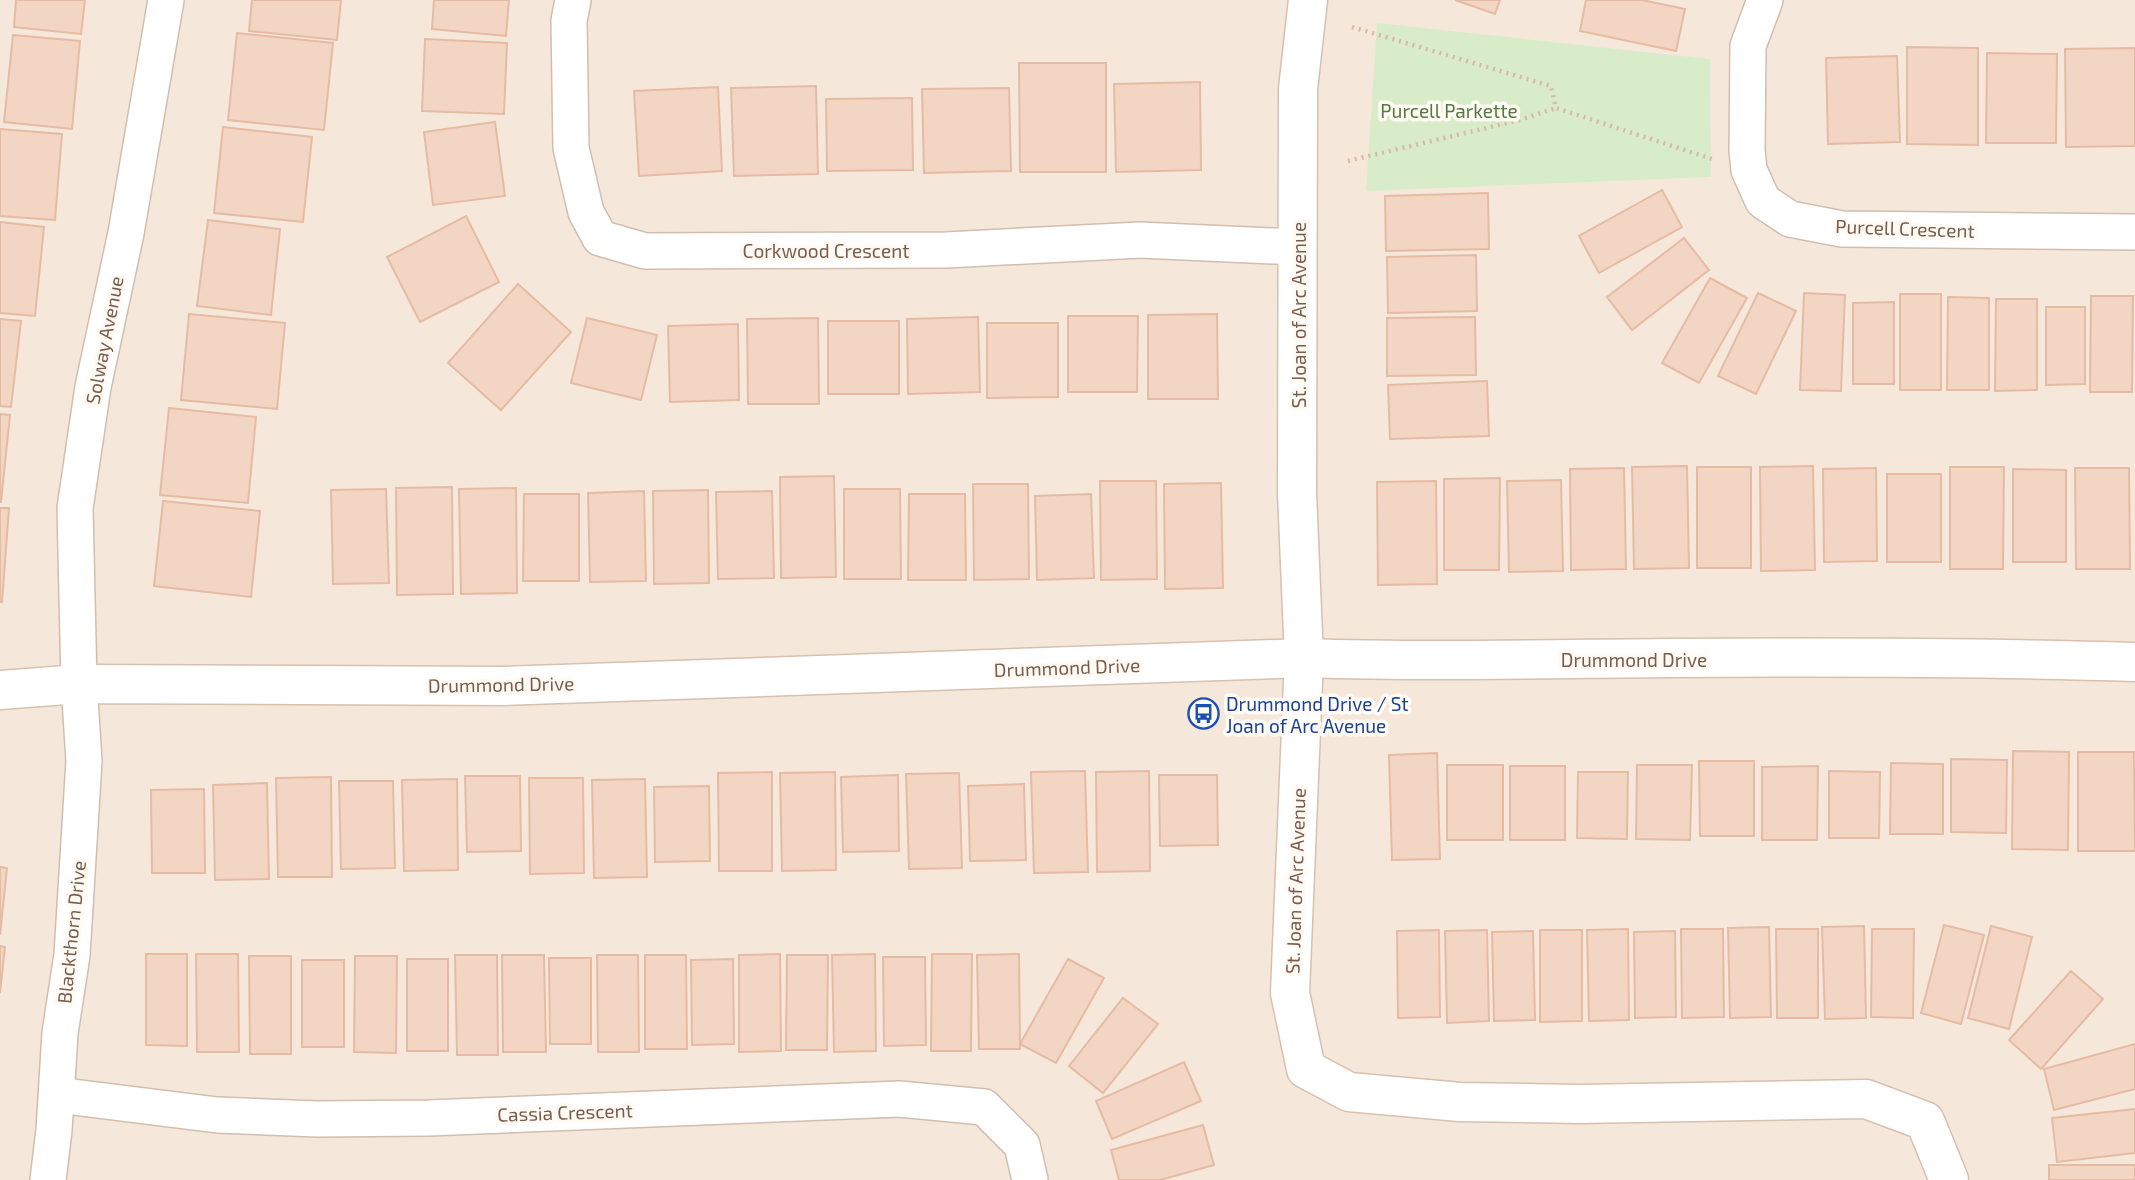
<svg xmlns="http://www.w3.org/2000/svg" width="2135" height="1180" font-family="'Exo 2',sans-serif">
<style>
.residential{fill:#f5e8da}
.green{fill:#d8ecc9}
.building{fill:#f3d5c3;stroke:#e6bba3;stroke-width:2}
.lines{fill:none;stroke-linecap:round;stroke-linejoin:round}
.street-casing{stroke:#d1beb0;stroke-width:38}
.secondary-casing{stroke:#d6c0b0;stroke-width:41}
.path{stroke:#d9b8a5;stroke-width:4.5;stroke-dasharray:2 5;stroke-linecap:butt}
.street{stroke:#fff;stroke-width:35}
.secondary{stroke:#fff;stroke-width:38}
.labels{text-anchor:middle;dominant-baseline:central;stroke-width:7;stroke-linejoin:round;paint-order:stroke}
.park-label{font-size:19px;fill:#537a41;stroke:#fffaf3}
.street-label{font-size:19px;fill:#7a5c4d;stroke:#fffaf3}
.transit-label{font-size:19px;fill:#164399;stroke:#fffaf3;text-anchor:start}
</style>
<rect width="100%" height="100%" fill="#fdf6ec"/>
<!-- residential -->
<rect class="residential" x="0" y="0" width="2135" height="1180"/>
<!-- green -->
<polygon class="green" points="1377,23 1710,59 1711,177 1366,191"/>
<!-- building -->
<g class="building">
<polygon points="16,0 85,0 81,34 14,27"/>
<polygon points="252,0 341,0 337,40 249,31"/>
<polygon points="434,0 509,0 506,36 432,29"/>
<polygon points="1455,0 1500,0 1495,14"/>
<polygon points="1586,0 1642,0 1685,9 1676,51 1580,31"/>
<polygon points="237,33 333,43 324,130 228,120"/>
<polygon points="13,35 80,41 72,129 4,122"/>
<polygon points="425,39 507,43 504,114 422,111"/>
<polygon points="1907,47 1978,48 1978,145 1907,144"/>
<polygon points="2135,48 2135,146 2066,147 2065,49"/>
<polygon points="1987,53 2057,54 2056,143 1986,143"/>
<polygon points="1897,56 1900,142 1828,144 1826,58"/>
<polygon points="1019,63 1106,63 1106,172 1020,172"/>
<polygon points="1200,82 1201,170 1116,172 1114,84"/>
<polygon points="816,86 818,174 734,176 731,88"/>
<polygon points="718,87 722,171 639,176 634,91"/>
<polygon points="1009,88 1011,171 924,173 922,89"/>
<polygon points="912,98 913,170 827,171 826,99"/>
<polygon points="495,122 505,196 433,205 424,132"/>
<polygon points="223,127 312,137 303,222 214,213"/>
<polygon points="0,129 62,134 55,220 0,216"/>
<polygon points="1662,190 1682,227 1599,273 1579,236"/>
<polygon points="1488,193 1489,249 1386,251 1385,196"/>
<polygon points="466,216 499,282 420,322 387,257"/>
<polygon points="208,220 280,229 271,315 197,306"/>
<polygon points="0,222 44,227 35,316 0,313"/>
<polygon points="1684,238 1709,270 1632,330 1607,297"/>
<polygon points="1476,255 1477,311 1388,313 1387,257"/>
<polygon points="1710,278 1747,298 1699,383 1662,363"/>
<polygon points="518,284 571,332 501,410 448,363"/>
<polygon points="1758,293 1796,311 1756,394 1718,376"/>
<polygon points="1804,293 1845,295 1841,391 1800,390"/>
<rect x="1900" y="294" width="41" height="96"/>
<polygon points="2091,296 2133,296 2132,392 2090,392"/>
<polygon points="1948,297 1989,298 1989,390 1947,390"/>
<polygon points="1996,299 2037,299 2037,390 1995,391"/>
<polygon points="1894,302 1894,384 1853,384 1853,303"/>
<polygon points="2046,307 2085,307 2085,384 2046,385"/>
<polygon points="189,314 285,323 277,409 181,400"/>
<polygon points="1217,314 1218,399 1148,399 1148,315"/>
<polygon points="1068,316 1138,316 1137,392 1068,392"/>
<polygon points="978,317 980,392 908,394 907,319"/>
<polygon points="1475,317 1476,375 1387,376 1387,318"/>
<polygon points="587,318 657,335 641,400 571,383"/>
<polygon points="818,318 819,404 748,404 747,319"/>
<polygon points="0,319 21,321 11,407 0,406"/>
<rect x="828" y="321" width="71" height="73"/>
<polygon points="987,323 1058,323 1058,397 987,398"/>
<polygon points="738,324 739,400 670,402 668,326"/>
<polygon points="1487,381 1489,436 1390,439 1388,385"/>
<polygon points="169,408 256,417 248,503 160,495"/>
<polygon points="0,414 10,415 1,502 0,502"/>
<polygon points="1687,466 1689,568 1634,569 1632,467"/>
<polygon points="1813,466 1815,570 1761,571 1760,467"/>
<rect x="1697" y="467" width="54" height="101"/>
<polygon points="1950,467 2004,467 2003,569 1950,569"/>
<polygon points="1624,468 1626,569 1571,570 1570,469"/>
<polygon points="1876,468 1877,561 1824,562 1823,469"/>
<polygon points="2075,468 2129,468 2130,569 2076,569"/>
<polygon points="2013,469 2066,470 2066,562 2013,562"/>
<rect x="1887" y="474" width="54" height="88"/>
<polygon points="834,476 836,577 781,578 780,477"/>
<polygon points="1500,478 1499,570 1444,570 1444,479"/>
<polygon points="1561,480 1563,571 1509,572 1507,481"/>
<polygon points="1100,481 1156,481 1157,579 1101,580"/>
<polygon points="1436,481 1437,584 1378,585 1377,482"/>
<polygon points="1221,483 1223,588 1165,589 1164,484"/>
<polygon points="973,484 1028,484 1029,579 974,580"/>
<polygon points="452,487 453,594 397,595 396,488"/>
<polygon points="516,488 517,593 461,594 459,489"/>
<polygon points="386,489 389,583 333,584 331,490"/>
<polygon points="844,489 900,489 901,579 844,579"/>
<polygon points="708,490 709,583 654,584 653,491"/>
<polygon points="644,491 646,581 590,582 588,493"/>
<polygon points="772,491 774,578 718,579 716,492"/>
<polygon points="524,494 579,494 579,581 523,581"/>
<polygon points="909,494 965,494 966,580 908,580"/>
<polygon points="1091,494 1094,578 1037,580 1035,496"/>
<polygon points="163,501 260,511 251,597 154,586"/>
<polygon points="0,508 9,508 2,602 0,602"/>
<polygon points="2013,751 2069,752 2068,850 2012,849"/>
<polygon points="2078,752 2134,752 2135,851 2078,851"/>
<polygon points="1437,753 1440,859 1392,860 1389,755"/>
<polygon points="1951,759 2007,760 2006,833 1951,832"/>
<polygon points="1699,761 1754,761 1754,836 1700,836"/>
<polygon points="1891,763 1943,764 1943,834 1890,834"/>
<rect x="1447" y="765" width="56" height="75"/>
<polygon points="1637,765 1692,765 1690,840 1636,839"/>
<rect x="1510" y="766" width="55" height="74"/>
<polygon points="1818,766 1817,840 1762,840 1762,767"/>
<polygon points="1085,771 1088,872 1034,873 1031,772"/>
<polygon points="1149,771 1150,871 1097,872 1096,772"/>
<polygon points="1829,771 1880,772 1879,838 1829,838"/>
<polygon points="772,772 772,871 719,871 718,773"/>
<polygon points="835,772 836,870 782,871 780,773"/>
<polygon points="1578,772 1628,772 1627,839 1577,838"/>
<polygon points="959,773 962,868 909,869 906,774"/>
<polygon points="898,775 899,851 843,852 841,777"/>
<polygon points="1159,775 1217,775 1218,845 1160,846"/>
<polygon points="465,776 520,776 521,851 467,852"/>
<polygon points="331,777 332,877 278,877 276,778"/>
<polygon points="529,778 583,778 584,873 530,874"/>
<polygon points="457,779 458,870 404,871 402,780"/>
<polygon points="645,779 647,877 594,878 592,780"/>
<polygon points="339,781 393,781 395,868 341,869"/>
<polygon points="267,783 269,879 215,880 213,785"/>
<polygon points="1024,784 1026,860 970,861 968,786"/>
<polygon points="709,786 710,861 655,862 654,787"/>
<polygon points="204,789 205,873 152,873 151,790"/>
<polygon points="0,867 7,868 0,935"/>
<polygon points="1944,925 1984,935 1961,1024 1921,1013"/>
<polygon points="1864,926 1866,1018 1825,1019 1822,927"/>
<polygon points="1991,926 2032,937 2009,1029 1968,1018"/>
<polygon points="1769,927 1771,1017 1730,1018 1728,928"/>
<polygon points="1628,929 1629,1020 1589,1021 1587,930"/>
<polygon points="1681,929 1723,929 1724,1017 1682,1018"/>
<polygon points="1776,929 1818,929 1818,1018 1777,1018"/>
<polygon points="1872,929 1914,929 1913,1018 1871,1017"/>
<polygon points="1439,930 1440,1017 1398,1018 1397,931"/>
<polygon points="1487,930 1489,1021 1447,1023 1445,931"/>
<polygon points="1540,930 1582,930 1582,1021 1540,1022"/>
<polygon points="1533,931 1535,1020 1494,1021 1492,932"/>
<polygon points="1675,931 1676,1017 1635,1018 1634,932"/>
<polygon points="0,946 5,947 0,993"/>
<polygon points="146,954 187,954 187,1046 146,1045"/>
<polygon points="196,954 238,954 239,1052 197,1052"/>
<polygon points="780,954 781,1051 739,1052 739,955"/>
<polygon points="875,954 876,1051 834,1052 832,955"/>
<polygon points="932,954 972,954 971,1051 931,1051"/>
<polygon points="1019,954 1020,1049 979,1049 977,955"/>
<polygon points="455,955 497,955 498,1055 457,1055"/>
<polygon points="502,955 544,955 546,1052 503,1052"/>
<polygon points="597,955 638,955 639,1052 598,1052"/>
<polygon points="645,955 686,955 687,1049 645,1049"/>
<polygon points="787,955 828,955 827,1050 786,1050"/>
<polygon points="249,956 291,956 291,1054 250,1054"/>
<polygon points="355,956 397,956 396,1053 354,1052"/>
<polygon points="883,957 925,957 926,1045 884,1046"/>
<polygon points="549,958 591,958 591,1044 550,1044"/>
<rect x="407" y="959" width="41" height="92"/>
<polygon points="733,959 734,1044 692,1045 691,960"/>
<polygon points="1068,959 1104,978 1056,1063 1020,1044"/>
<rect x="302" y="960" width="42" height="87"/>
<polygon points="2071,971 2103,999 2041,1069 2009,1040"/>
<polygon points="1123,998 1158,1024 1103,1093 1069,1066"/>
<polygon points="2135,1044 2135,1089 2054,1110 2044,1069"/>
<polygon points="1184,1062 1201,1101 1112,1139 1096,1101"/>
<polygon points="2135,1109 2135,1153 2057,1162 2052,1118"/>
<polygon points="1203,1125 1214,1165 1160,1180 1119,1180 1111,1150"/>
<rect x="2049" y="1165" width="86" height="15"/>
</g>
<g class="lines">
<defs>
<g id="street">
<polyline points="573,0 569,21 571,148 586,212 600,238 645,251 946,250 1140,240 1296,247"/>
<polyline points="1765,0 1748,46 1747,150 1749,170 1763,201 1790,219 1842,229 2135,232"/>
<polyline points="57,1095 217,1115 317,1119 429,1118 899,1099 984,1107 1022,1145 1030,1180"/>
<polyline points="48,1180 54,1130 60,1033 72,955 84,761 79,684 75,508 93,387 126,233 166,0"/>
</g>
<g id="secondary">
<polyline points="1308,0 1298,89 1297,493 1304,658 1290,993 1306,1069 1349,1092 1460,1102 1580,1104 1866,1099 1925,1121 1949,1180"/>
<path d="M 0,690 L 79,684 L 504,686 L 1304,658 C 1426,662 1547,659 1669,658 C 1824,657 1980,657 2135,662"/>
</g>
</defs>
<!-- street casing -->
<use href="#street" class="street-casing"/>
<!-- secondary casing -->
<use href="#secondary" class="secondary-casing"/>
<!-- path -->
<g class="path">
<polyline points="1352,27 1551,86 1556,108 1712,159"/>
<polyline points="1348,161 1520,120 1556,108"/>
</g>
<!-- street -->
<use href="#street" class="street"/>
<!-- secondary -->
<use href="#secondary" class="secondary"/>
</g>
<!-- icons -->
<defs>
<symbol id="bus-ring" viewBox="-11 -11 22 22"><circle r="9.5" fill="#fffaf3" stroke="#1a4fb4" stroke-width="1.5"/><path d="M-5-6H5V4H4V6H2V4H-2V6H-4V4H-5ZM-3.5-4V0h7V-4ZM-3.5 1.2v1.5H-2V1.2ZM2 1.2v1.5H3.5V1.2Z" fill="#1a4fb4"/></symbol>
</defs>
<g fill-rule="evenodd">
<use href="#bus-ring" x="1186" y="696" width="35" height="35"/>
</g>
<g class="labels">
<!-- park labels -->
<g class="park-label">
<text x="1449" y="110">Purcell Parkette</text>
</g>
<!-- street labels -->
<g class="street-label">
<text transform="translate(1905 228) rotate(2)">Purcell Crescent</text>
<text x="826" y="250">Corkwood Crescent</text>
<text transform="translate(1298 315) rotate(-90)">St. Joan of Arc Avenue</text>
<text transform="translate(104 340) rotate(-79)">Solway Avenue</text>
<text x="1634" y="659">Drummond Drive</text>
<text transform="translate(1067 667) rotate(-2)">Drummond Drive</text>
<text transform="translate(501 684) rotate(-1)">Drummond Drive</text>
<text transform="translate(1295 881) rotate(-88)">St. Joan of Arc Avenue</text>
<text transform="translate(71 932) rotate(-84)">Blackthorn Drive</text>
<text transform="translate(565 1112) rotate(-2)">Cassia Crescent</text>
</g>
<!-- transit labels -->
<g class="transit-label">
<text x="1226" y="703">Drummond Drive / St<tspan x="1226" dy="22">Joan of Arc Avenue</tspan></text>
</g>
</g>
</svg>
